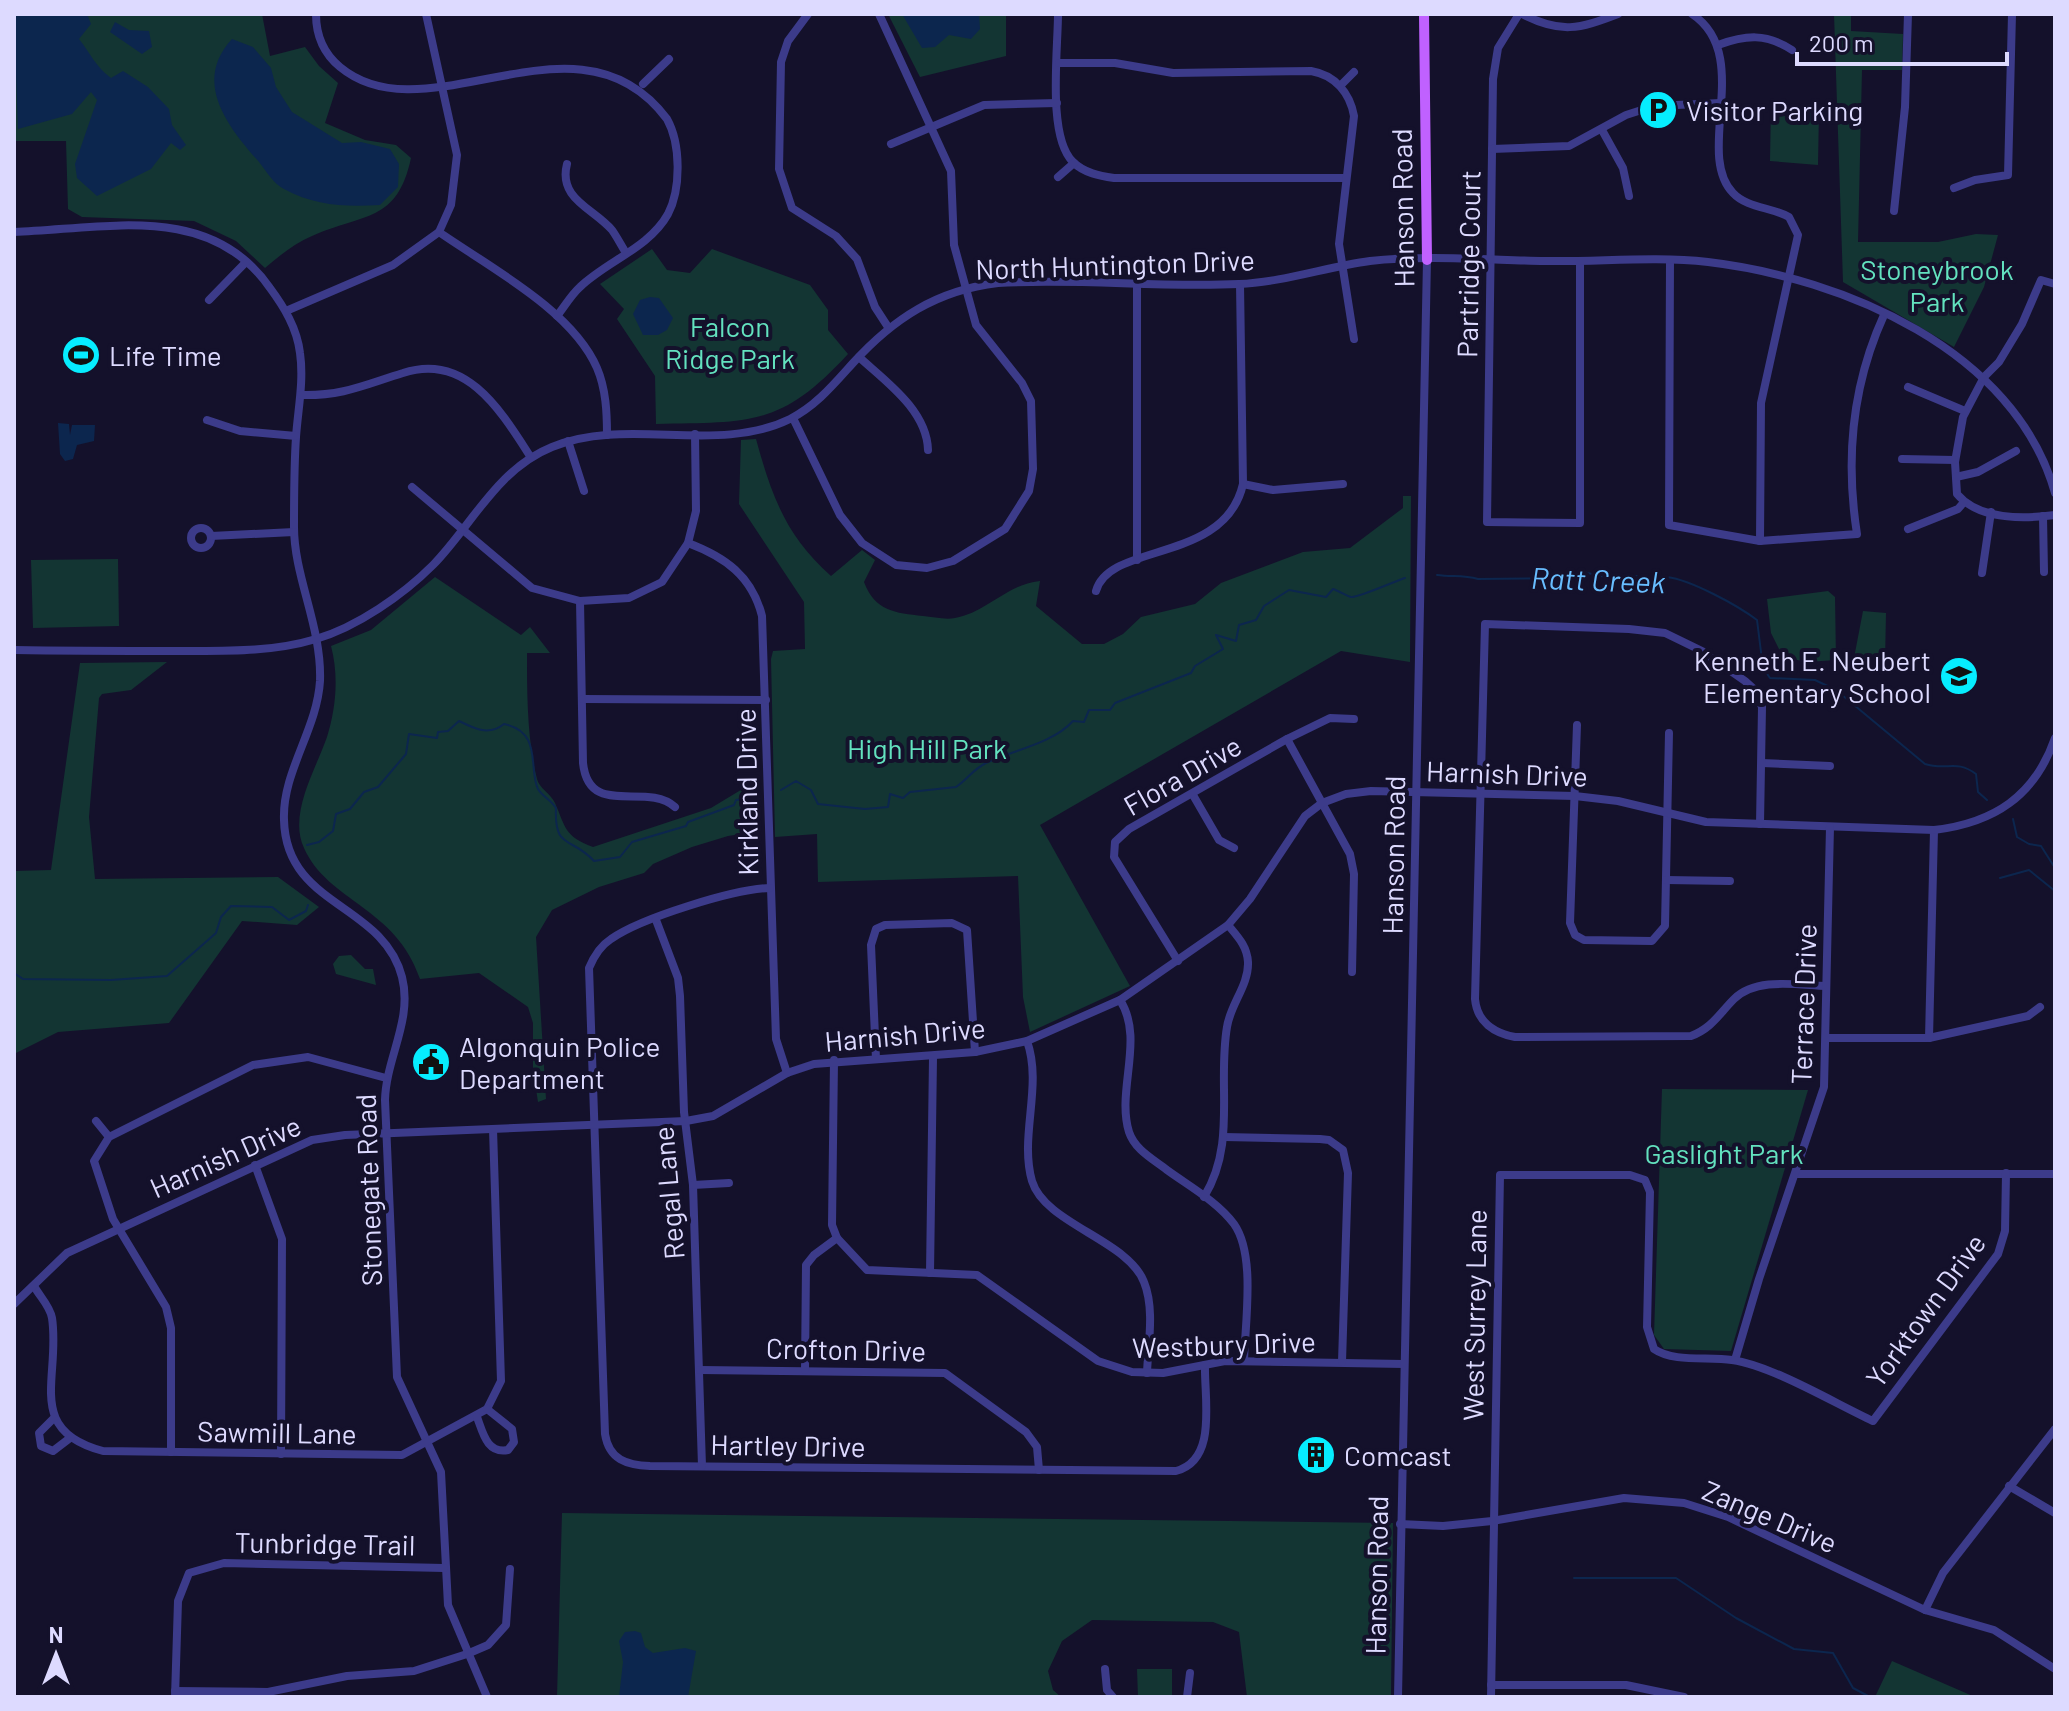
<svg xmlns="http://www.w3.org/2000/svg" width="2069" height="1711" font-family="Barlow,sans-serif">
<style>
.green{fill:#133533}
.water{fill:#0c264e}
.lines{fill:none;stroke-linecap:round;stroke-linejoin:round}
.stream{stroke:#0c264e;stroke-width:2}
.minor{stroke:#3c3b8a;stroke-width:8}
.major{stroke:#c061ff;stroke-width:10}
.labels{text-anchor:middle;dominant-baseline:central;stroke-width:8;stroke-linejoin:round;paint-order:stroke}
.poi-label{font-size:28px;fill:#dddaff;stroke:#14112b;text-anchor:start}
.street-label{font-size:28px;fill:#dddaff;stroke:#14112b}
.park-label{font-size:28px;fill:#63e2bf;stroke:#14112b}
.water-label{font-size:30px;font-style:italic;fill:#68bdff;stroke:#14112b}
</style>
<rect width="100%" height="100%" fill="#14112b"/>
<!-- green -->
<g class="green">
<path d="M 14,14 L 262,14 L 270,56 L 305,47 L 319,66 L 338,83 L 325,123 L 365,140 L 396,145 L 411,158 C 397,223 364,213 312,236 C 295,243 279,256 265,268 L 236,241 L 194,221 L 82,217 L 68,209 L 66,141 L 14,141 Z"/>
<polygon points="888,14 1006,14 1006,56 920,77"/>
<polygon points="1834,14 1851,14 1851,31 1903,34 1902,70 1862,70 1858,242 1938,242 1976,234 1998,235 1984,287 1954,347 1843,282"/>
<polygon points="1771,105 1819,110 1818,165 1770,161"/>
<path d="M 652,249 L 667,270 L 690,273 L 712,249 L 810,285 L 828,310 L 828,330 L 848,354 C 781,427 750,422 656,424 L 655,376 L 617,319 L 624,309 L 600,284 Z"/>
<path d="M 756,439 C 772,497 786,536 831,576 L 862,550 L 875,560 L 864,582 C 875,611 895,613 923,616 C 933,617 946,620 955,618 C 987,612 1007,584 1040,581 L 1036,606 L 1082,644 L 1104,644 L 1123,634 L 1141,617 L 1195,604 L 1221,583 L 1303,552 L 1350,548 L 1403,508 L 1403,496 L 1411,496 L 1410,662 L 1341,651 L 1040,825 L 1130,986 L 1030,1032 L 1023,997 L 1018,876 L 818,882 L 817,834 L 775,837 L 771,659 L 773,651 L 805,649 L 804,602 L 739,504 L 741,440 Z"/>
<polygon points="118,559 119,626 33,628 31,560"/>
<path d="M 435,577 L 521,635 L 530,627 L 550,653 L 527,653 C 527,693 527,739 537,779 C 539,788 551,794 555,803 C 566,828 564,836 593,847 L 711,808 L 759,779 L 760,831 L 728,836 L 692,847 L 653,864 L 644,873 L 599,887 L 552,910 L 536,937 L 546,1099 L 538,1102 L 533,1069 L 533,1023 L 528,1007 L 479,973 L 420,979 C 396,907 328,902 304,848 C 288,814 316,769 327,737 C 336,708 339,676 331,646 L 371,630 Z"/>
<polygon points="1828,591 1835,597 1836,660 1807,662 1783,657 1771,633 1767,599"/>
<polygon points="1863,611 1886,613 1885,661 1858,661 1854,658"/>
<polygon points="167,662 131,690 102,694 99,698 89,817 95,879 278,877 319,907 297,925 242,921 169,1023 58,1032 14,1054 14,871 51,870 80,663"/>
<polygon points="351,955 365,969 373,969 376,985 336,974 333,964 339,956"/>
<polygon points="1662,1089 1808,1090 1731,1351 1664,1349 1654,1335"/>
<polygon points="562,1513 1393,1523 1391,1697 1247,1697 1239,1632 1213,1622 1092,1620 1062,1641 1048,1671 1053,1690 1061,1697 557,1697"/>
<polygon points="1892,1661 1975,1697 1875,1697"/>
<polygon points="1137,1669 1172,1669 1172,1697 1138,1697"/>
</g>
<!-- water -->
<g class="water">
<path d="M 17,14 L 87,14 L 91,24 L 79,39 C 91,54 95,66 111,78 L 123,71 L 148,87 L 169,109 L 172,125 L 186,145 L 180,150 L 171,143 L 151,169 L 97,196 L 77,178 L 75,164 L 97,100 L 91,92 L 72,114 L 18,129 L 14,21 Z"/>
<polygon points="902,14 979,14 980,29 971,39 949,35 935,47 922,48"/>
<polygon points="115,22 129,30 149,31 152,47 142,54 110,32"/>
<path d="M 232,39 L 253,47 L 271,68 L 276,87 L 292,112 L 342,143 L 361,142 L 390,149 L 399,164 L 398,187 L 380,205 C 346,207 315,206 284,189 C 274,184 266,171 259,162 C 228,127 192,82 232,39 Z"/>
<polygon points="650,297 659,298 673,318 667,330 658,335 643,335 633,314 640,300"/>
<polygon points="58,423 69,424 70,435 72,425 95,425 94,441 77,445 73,459 65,461 60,454"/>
<polygon points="635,1631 641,1633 645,1647 653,1653 685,1648 696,1651 688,1697 619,1697 623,1662 619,1641 625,1632"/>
</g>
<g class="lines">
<!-- stream -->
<g class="stream">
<path d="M 1437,575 C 1452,577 1463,575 1478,579 L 1570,578 L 1583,572 L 1624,581 L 1629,575 C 1643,578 1653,576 1667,577 C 1691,580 1737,605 1757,620 L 1763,668 L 1770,678 L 1815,680 L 1836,690 L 1925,764 C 1947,771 1956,759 1976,774 L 1978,792 L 1987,800"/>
<path d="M 781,790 L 796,781 L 811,790 L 818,804 L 865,809 L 888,807 L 890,794 L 903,798 L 910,792 L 956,787 C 967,780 972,770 986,763 C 1013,750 1052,744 1073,721 L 1084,722 L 1089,710 L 1110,710 L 1115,703 L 1191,673 L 1195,666 L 1223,649 L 1216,635 L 1236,641 L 1239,625 L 1256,620 L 1264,606 L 1289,590 L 1326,597 L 1333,589 C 1339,591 1346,596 1351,597 C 1358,598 1395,581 1405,578"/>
<polyline points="2013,819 2017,837 2029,844 2041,846 2055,868"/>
<path d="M 307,845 L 319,842 L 333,831 L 336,814 L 350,809 L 364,792 L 378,787 L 406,754 L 409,734 L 437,738 L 438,732 L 448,731 L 459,721 C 475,729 489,736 504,724 C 543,732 528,768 538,789 C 542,796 551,800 556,808 C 554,850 571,836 594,861 L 620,857 L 632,842 L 686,826 L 688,822 L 734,805 L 736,800 L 754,798"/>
<polyline points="2000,878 2029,870 2055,891"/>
<polyline points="14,973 23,979 111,980 167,976 216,933 221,917 231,906 272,907 289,920 306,911 308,905"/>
<polyline points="1574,1578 1676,1578 1736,1618 1794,1649 1833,1653 1853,1688 1870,1697"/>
</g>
<!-- minor -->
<g class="minor">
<path d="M 316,14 C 316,36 323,53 340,67 C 428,140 578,0 667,119 C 681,144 681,189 668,214 C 649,248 607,261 580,287 C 571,295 565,306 557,316"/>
<polyline points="808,14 788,41 781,62 779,169 792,208 836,236 857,259 875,307 888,327"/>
<path d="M 1058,14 C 1058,50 1047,137 1073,162 C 1084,173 1100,176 1114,178 L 1346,178"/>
<polyline points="1519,14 1498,48 1493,79 1487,522 1580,523 1580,262"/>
<path d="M 1522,14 C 1561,34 1579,29 1618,14"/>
<path d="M 1692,14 C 1754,55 1694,153 1733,193 C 1747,208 1771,207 1789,217 L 1798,235 L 1761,403 L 1760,541"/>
<path d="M 1718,45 C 1746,35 1766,33 1792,50"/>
<path d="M 1059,63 L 1115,63 L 1173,73 L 1311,71 C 1335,75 1350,93 1354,116 L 1339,244 L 1354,339"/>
<polyline points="643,84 669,59"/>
<polyline points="1340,86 1354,72"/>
<polyline points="1602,130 1623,168 1629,196"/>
<polyline points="891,144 984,105 1057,103"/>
<polyline points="1492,149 1569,146 1626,115 1654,106 1721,103"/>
<path d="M 567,164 C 558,199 593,208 612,230 C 617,237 621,245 626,253"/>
<polyline points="1058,177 1074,163"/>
<polyline points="1954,188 1975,180 2008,175 2012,14"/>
<polyline points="1894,211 1905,107 1908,14"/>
<path d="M 14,232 C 105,229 210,201 270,288 C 284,307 297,328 300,353 C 304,381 298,409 296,437 C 294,467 294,497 294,527 C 294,577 322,627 320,681 C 317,730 282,772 284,820 C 286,907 383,903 402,977 C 413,1020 386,1058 385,1100 L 397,1377 L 441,1472 L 448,1605 L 487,1697"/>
<path d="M 439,232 C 489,267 572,310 597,368 C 606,389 607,413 607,435"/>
<path d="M 1670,260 L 1669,525 L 1760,541 L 1857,534 C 1845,457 1852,385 1884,315"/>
<polyline points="1137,283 1137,560"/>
<path d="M 2055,284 L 2041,280 L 2022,324 L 1999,362 L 1984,377 L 1963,417 L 1955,462 L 1957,494 C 1979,520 2024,519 2055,515"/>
<polyline points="209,300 246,262"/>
<polyline points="286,311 393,265 439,232 451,205 457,155 426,14"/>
<path d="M 859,357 C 885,381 927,410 928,450"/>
<polyline points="1908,387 1965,411"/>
<path d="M 301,395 C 343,396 364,385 403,373 C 466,352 501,411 530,456"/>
<polyline points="793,418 840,515 862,543 896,565 927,568 953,561 1005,529 1029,491 1033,469 1031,401 1022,383 976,325 954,245 951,171 879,14"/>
<polyline points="207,420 240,431 296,436"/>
<polyline points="568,441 584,491"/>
<polyline points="1902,459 1955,460"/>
<polyline points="1956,477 1978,472 2016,451"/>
<polyline points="1243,484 1273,490 1343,484"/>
<polyline points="412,487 532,588 580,601 629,598 662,582 688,543 696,511 695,434"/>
<polyline points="2043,516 2044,572"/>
<circle cx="201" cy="538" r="10"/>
<polyline points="1908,529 1958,509 1964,502"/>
<polyline points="211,536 294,532"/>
<path d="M 688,543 C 725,557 752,576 762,616 L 776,1039 L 787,1073"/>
<polyline points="1982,573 1991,512"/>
<path d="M 1096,591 C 1109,542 1225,564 1243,484 L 1240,284"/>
<path d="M 580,601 L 583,763 C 589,819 646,781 675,807"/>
<path d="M 14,650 C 71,651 127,651 184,651 C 228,651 273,652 316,639 C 357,627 403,595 433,565 C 472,525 497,469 552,447 C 627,416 717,455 790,419 C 816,406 834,384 853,363 C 893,319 937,290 998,283 C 1078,278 1159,288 1239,284 C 1284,282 1326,267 1370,261 C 1425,255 1489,260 1545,261 C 1599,262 1654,256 1708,262 C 1843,278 2015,350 2055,493"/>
<polyline points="583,699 766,700"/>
<polyline points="1577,725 1570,923 1575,935 1584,940 1652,941 1665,926 1669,733"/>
<polyline points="1287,739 1350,854 1354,874 1352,972"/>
<polyline points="1762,763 1830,766"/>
<polyline points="1193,795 1219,840 1234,848"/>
<path d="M 1760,824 L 1762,707 L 1755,690 L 1745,681 L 1702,651 L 1665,633 L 1629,629 L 1485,624 L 1475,999 C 1477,1022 1494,1033 1515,1037 L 1691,1036 C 1712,1028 1719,1014 1734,999 C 1756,977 1797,985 1826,986"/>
<polyline points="1666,880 1730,881"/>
<path d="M 770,888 C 734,889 641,918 611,939 C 600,946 594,956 589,968 L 605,1434 C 609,1460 627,1465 650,1466 L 1176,1471 C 1218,1460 1204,1399 1205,1365"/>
<polyline points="656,920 678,978 680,996 684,1112 693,1185 702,1466"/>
<polyline points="1178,961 1114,857 1115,842 1129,829 1287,739 1330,718 1354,719"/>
<path d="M 1120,1000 C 1145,1039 1116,1090 1129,1132 C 1135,1150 1153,1159 1167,1170 C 1189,1186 1218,1202 1234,1224 C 1256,1255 1245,1323 1244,1361"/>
<polyline points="1826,1038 1929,1038 2028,1016 2040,1007"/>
<polyline points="1929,1038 1934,830"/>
<path d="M 1027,1041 C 1043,1086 1019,1136 1032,1181 C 1045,1224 1128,1240 1144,1282 C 1155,1309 1148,1345 1147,1373"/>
<polyline points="876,1059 871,945 876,929 885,925 952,923 967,930 975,1052"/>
<polyline points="834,1060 832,1225 837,1238 867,1270 977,1275 1098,1361 1132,1372 1163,1373 1225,1361 1404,1364"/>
<polyline points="96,1121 109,1137"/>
<polyline points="1224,1137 1320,1139 1329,1140 1343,1150 1348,1173 1342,1362"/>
<polyline points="255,1165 282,1239 281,1454"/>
<polyline points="1796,1174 2055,1174"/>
<polyline points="693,1185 729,1183"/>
<path d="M 1204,1197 C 1237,1143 1217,1085 1227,1027 C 1230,1005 1249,985 1248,962 C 1247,946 1238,937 1228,925"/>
<polyline points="930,1273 933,1058"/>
<path d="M 34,1286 C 40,1297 50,1306 52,1318 C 61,1377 24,1430 103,1451 L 402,1455 L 487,1409 L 501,1381 L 493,1129"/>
<path d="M 14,1304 L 67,1253 L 312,1140 L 345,1135 L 686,1121 L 713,1116 L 787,1073 L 814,1064 L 975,1052 L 1027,1041 L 1120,1000 L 1228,925 L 1250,899 L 1305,816 L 1322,803 L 1346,794 L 1371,791 L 1575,796 L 1618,801 L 1706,822 L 1934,830 C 1994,823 2035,796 2055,738"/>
<polyline points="1735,1360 1759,1279 1824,1087 1830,827"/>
<polyline points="700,1370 945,1373 1026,1432 1037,1447 1039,1470"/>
<polyline points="805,1370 806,1265 814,1255 837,1238"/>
<path d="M 477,1417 C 483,1433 487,1454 508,1450 L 514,1442 L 512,1429 L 487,1409"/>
<polyline points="54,1418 39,1433 41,1446 53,1451 70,1438"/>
<polyline points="171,1452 171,1328 166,1307 113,1219 94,1161 109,1137 253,1065 308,1057 386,1078"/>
<polyline points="2009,1486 2055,1513"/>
<polyline points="1400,1524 1443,1526 1492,1521 1624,1498 1684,1503 1728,1517 1925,1610 1994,1630 2055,1669"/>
<polyline points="1925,1610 1943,1573 2055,1429"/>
<polyline points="1105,1669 1107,1690 1113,1697"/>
<polyline points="1491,1685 1626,1685 1684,1697"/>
<polyline points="175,1691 268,1692 347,1676 414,1671 467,1654 488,1645 506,1625 510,1569"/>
<polyline points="175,1697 178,1601 189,1573 224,1563 444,1568"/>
<polyline points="1187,1697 1190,1673"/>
<polyline points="1398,1697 1427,260"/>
<path d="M 1491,1697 L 1500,1175 L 1630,1175 L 1645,1180 L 1650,1192 L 1647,1327 L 1654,1349 C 1674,1363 1709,1356 1732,1360 C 1773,1366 1834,1403 1873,1421 L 1998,1254 L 2005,1231 L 2006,1173"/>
</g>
<!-- major -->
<polyline class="major" points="1424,14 1427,260"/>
</g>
<!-- icons -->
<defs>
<symbol id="parking-disc" viewBox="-11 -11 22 22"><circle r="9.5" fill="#06edff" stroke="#14112b"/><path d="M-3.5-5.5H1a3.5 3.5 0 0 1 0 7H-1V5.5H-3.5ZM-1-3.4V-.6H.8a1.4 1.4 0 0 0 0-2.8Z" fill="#111"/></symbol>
<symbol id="stadium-disc" viewBox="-11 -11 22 22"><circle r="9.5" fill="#06edff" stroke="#14112b"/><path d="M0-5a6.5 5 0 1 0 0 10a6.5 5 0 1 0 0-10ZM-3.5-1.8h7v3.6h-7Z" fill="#111"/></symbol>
<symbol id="school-disc" viewBox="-11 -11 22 22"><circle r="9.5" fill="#06edff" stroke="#14112b"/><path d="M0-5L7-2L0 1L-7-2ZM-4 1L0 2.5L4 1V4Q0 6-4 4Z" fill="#111"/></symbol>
<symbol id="civic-disc" viewBox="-11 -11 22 22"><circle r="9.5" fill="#06edff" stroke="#14112b"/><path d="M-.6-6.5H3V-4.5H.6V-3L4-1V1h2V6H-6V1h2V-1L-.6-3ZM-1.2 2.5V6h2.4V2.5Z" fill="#111"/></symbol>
<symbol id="building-disc" viewBox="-11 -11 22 22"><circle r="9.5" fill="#06edff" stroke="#14112b"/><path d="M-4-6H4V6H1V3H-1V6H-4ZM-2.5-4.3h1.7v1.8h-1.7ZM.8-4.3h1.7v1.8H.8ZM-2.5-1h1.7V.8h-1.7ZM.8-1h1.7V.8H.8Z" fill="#111"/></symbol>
</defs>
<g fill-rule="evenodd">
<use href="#parking-disc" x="1636" y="88" width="44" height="44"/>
<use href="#stadium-disc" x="59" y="333" width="44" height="44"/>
<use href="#school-disc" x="1937" y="654" width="44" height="44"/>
<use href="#civic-disc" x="409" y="1040" width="44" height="44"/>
<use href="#building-disc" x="1294" y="1433" width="44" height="44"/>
</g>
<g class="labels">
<!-- poi labels -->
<g class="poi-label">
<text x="1686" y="110">Visitor Parking</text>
<text x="109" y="355">Life Time</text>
<text x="1931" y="660" text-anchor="end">Kenneth E. Neubert<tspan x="1931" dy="32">Elementary School</tspan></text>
<text x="459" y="1046">Algonquin Police<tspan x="459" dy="32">Department</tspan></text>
<text x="1344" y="1455">Comcast</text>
</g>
<!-- street labels -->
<g class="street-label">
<text transform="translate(1402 208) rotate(-91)">Hanson Road</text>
<text transform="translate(1115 264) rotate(-2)">North Huntington Drive</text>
<text transform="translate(1468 264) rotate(-89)">Partridge Court</text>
<text transform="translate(1507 773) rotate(2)">Harnish Drive</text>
<text transform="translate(1182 775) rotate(-30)">Flora Drive</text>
<text transform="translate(746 792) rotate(-91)">Kirkland Drive</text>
<text transform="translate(1393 855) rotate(-89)">Hanson Road</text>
<text transform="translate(1803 1004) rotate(-88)">Terrace Drive</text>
<text transform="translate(905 1034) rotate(-5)">Harnish Drive</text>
<text transform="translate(225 1156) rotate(-24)">Harnish Drive</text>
<text transform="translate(368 1190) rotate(-92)">Stonegate Road</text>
<text transform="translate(668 1193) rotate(-95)">Regal Lane</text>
<text transform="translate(1925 1310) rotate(-54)">Yorktown Drive</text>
<text transform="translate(1474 1315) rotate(-89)">West Surrey Lane</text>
<text transform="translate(1224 1344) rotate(-2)">Westbury Drive</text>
<text transform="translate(846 1349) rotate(1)">Crofton Drive</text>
<text transform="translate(277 1432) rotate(1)">Sawmill Lane</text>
<text transform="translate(788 1445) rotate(1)">Hartley Drive</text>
<text transform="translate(1770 1516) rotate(23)">Zange Drive</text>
<text transform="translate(325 1543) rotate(1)">Tunbridge Trail</text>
<text transform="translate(1376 1575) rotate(-89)">Hanson Road</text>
</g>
<!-- park labels -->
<g class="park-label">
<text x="1937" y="269">Stoneybrook<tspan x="1937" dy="32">Park</tspan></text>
<text x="730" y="326">Falcon<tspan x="730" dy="32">Ridge Park</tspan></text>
<text x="927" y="748">High Hill Park</text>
<text x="1724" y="1153">Gaslight Park</text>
</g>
<!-- water labels -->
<g class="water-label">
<text transform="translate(1598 579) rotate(2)">Ratt Creek</text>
</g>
</g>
<!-- border -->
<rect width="2069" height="1711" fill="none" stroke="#dddaff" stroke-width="32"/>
<!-- north arrow -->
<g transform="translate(56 1655)" stroke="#14112b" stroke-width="6" paint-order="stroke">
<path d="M0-6L14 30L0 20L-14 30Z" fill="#dddaff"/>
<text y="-12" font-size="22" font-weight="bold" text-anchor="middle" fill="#dddaff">N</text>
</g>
<!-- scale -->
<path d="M1797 52v12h210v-12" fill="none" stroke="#dddaff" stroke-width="4"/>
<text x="1809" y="52" font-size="24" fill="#dddaff" stroke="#14112b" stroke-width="6" paint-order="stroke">200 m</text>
</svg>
